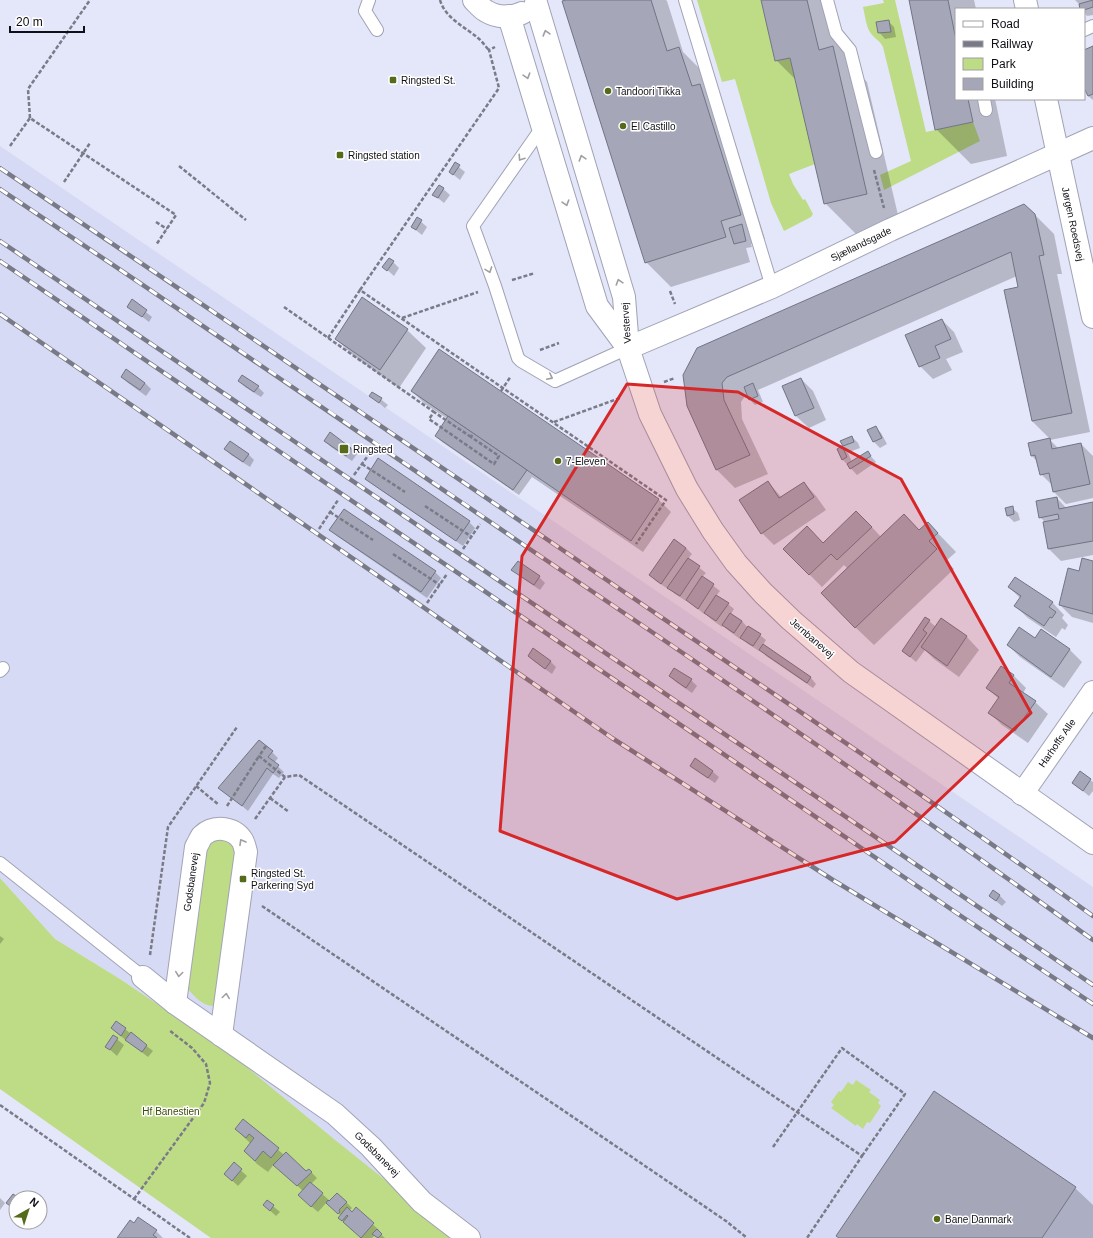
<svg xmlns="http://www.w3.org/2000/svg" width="1093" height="1238" font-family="Arial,sans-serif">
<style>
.built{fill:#d7daf4}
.green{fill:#bedb86}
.shadow{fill:#0003}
.building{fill:#a5a7b8;stroke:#717484}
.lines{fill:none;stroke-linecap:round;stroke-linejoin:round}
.service-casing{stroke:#a1a3b5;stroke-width:14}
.minor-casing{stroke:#a1a3b5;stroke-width:24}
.tertiary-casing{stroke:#a1a3b5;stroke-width:24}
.secondary-casing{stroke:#a1a3b5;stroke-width:24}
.path{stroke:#7a7b88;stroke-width:2.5;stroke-dasharray:4 2;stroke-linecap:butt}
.service{stroke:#fff;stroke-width:12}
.minor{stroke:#fff;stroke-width:22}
.tertiary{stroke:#fff;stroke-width:22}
.secondary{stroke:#fff;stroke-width:22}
.rail-casing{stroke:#797a87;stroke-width:4.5}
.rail{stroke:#fff;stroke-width:3;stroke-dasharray:9;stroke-linecap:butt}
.oneway{stroke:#9f9fa2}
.marked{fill:#d62828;fill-opacity:0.2;stroke:#d62828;stroke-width:3;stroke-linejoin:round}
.poi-dot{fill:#556b1b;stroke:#fff;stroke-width:1.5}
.labels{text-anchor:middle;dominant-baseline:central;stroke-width:3;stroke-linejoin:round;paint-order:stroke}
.poi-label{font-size:10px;fill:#0f1016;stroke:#fff;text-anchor:start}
.street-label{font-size:10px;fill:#0f1016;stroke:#fff}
.park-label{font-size:10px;fill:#3b4d04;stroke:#fff}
</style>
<rect width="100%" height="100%" fill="#e4e6f9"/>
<!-- built -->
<polygon class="built" points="0,146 1093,887 1093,1238 458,1238 334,1139 226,1051 120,979 55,939 0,878"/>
<!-- green -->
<g class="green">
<polygon points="697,0 761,0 775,61 790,58 815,164 789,174 793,184 803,200 805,199 813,214 811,217 784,231 771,203 735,79 722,82"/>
<path d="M 883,0 L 895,0 L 926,132 L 973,122 L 980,141 L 884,190 L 880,175 L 911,161 L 883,47 C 880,40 874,39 870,32 C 866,26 865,15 863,7 L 884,3 Z"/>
<path d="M 220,838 L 227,840 L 238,851 L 215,1006 C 203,1007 194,996 187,988 L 204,855 C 208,846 211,842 220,838 Z"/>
<polygon points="0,878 55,939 120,979 227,1051 334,1139 458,1238 211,1238 0,1089"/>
<polygon points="856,1080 871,1090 869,1092 880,1100 878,1103 881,1106 870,1123 867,1122 863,1129 857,1124 856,1126 831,1108 834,1105 831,1102 839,1091 841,1092 848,1082 853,1085"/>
</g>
<!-- shadow -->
<g class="shadow">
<polygon points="570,0 666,0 667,1 683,52 703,72 724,109 765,239 751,244 752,247 746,248 750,262 671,287 646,262"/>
<polygon points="762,0 833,0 847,61 867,82 901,228 859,237 825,203 797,81 776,60"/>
<polygon points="910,0 974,0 976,9 956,9 956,99 995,99 1007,156 971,164 936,129"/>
<polygon points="1075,0 1093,0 1093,15 1087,16 1084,12 1084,9"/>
<polygon points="888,21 894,27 896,37 885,39 879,32"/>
<polygon points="1093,47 1093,100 1088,96 1084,86 1084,51"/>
<polygon points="455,164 465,172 460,180 450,172"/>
<polygon points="440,186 450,195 444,203 434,195"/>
<polygon points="1035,215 1054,234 1062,274 1057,274 1090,432 1050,440 1059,449 1081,444 1093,456 1093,498 1066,504 1054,492 1053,486 1041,474 1038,462 1032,456 1029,443 1050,439 1032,421 1005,291 1020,288 1017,276 758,390 763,402 755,405 749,399 748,394 745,396 741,402 742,419 768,474 735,488 717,470 684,375"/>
<polygon points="418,219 427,227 422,235 412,227"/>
<polygon points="393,262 399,268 394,276 384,267"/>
<polygon points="132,301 152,317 149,322 128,306"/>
<polygon points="942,320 954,332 963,352 946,359 952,370 933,379 920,366"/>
<polygon points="407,330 426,348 399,388 355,357 336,339"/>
<polygon points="439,350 659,500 671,512 643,552 532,477 519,495 442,442 436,436 448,419 425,404 412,391"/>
<polygon points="127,371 145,383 151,389 146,396 128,383 122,377"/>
<polygon points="801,379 813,391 826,420 809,428 796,416 783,387"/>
<polygon points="239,381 258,387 264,393 261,397 245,387"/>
<polygon points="373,393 388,405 385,408 371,396"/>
<polygon points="875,427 881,433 887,444 880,448 874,442"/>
<polygon points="330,434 351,448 357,454 352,461 331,447 325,441"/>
<polygon points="852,437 858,443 860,448 849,452 843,446"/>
<polygon points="842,447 848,453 852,462 867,452 876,462 857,475 842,459"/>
<polygon points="225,449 248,454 254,460 250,467 231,455"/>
<polygon points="366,478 469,522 475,528 463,546 372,484"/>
<polygon points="768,482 782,498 804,483 816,496 826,510 774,545 762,533"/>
<polygon points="1057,498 1067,509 1093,504 1093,555 1061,561 1049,549 1046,523 1040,517"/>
<polygon points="1012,508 1018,513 1020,520 1014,522 1008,516"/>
<polygon points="928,523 956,552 946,561 954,569 874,645 855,627 848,569 844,565 822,587 809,574 823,544 869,524 881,537 919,531"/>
<polygon points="331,530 435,572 441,578 427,598 337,536"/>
<polygon points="686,548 692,554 688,559 706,573 702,577 720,591 716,596 728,604 734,609 731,614 742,621 748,628 760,635 766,640 763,645 811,678 816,684 813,688 766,656 760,649 759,651 748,644 741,637 740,639 729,631 723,626 722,627 711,619 705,613 704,614 687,600 686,601 675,594 669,588 668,589 656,581 650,575"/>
<polygon points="1093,562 1093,623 1072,617 1060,605 1080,572"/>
<polygon points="513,570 539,577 545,583 540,590 519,576"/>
<polygon points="1009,587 1052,602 1064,615 1062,618 1068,625 1065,630 1062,628 1056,637 1028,618 1015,606 1020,598"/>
<polygon points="941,619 967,637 979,650 959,677 934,659 925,650 916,662 903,651 929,621 936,627"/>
<polygon points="1042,630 1070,650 1082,662 1064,688 1020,657 1008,645 1035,639"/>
<polygon points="529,656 550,661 556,667 552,674 535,662"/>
<polygon points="1002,668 1014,676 1026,688 1023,693 1035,702 1048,714 1028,743 1002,725 990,713 999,699 987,688"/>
<polygon points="670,676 691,680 697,686 692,693 676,682"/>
<polygon points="272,752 278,758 274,763 284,772 279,778 273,774 248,811 220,788"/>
<polygon points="695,760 713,772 719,777 715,783 697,771 691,766"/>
<polygon points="1090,780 1093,782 1093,791 1089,796 1073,783"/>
<polygon points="990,896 1000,896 1006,902 1002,906"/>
<polygon points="0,936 4,939 0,944"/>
<polygon points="116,1022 153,1051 148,1057 118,1034 112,1028"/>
<polygon points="113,1036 124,1045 117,1056 106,1046"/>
<polygon points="243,1121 306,1173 309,1170 317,1178 311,1184 329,1200 328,1201 346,1202 352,1208 349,1211 352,1213 356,1209 379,1230 378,1232 385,1238 378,1238 375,1235 372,1238 362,1238 339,1218 341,1216 327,1202 318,1212 305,1201 303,1191 274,1164 268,1172 257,1164 245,1151 251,1144 236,1129"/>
<polygon points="234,1164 247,1176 238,1186 225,1174"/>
<polygon points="1075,1188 1093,1205 1093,1238 840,1238"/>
<polygon points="0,1198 5,1203 0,1210"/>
<polygon points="267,1201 280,1212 276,1216 264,1205"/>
<polygon points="135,1224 156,1231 163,1238 118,1238"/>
</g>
<!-- building -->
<g class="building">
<polygon points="566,0 651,0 667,51 679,47 692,86 700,84 741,215 721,221 726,237 645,263 562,1"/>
<polygon points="761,0 807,0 819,50 833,46 867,194 824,204 790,58 775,61"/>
<polygon points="909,0 948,0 956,40 956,99 968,99 973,122 935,130"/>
<polygon points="1093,0 1093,7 1084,10 1080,9 1079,4"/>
<polygon points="889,20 891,32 878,33 876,22"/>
<polygon points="1093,46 1093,94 1088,96 1084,88 1084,50"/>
<polygon points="455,162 460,165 453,175 449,172"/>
<polygon points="439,185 444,188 438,198 432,195"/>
<polygon points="1024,204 1035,214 1044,255 1039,256 1072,413 1032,421 1004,290 1018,287 1011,252 727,377 722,383 724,400 750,455 716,470 687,406 683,375 697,348"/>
<polygon points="417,217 422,220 416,230 411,227"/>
<polygon points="742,224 746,241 734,244 729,228"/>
<polygon points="389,258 394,261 387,271 382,267"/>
<polygon points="362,297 408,329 380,370 335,339"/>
<polygon points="132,299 147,310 142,317 127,307"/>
<polygon points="942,319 951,339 935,346 940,358 919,367 905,335"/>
<polygon points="439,349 659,499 631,541 411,391"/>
<polygon points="126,369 145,383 140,390 121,377"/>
<polygon points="242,375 259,386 254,392 238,381"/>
<polygon points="801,378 814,408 795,416 782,386"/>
<polygon points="753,383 758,396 749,400 744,387"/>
<polygon points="372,392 382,398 379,403 369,396"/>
<polygon points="448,416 527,470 513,490 435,436"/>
<polygon points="876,426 882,438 873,442 867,430"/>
<polygon points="330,432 351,448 346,456 324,441"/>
<polygon points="852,436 854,442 843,446 840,441"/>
<polygon points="1050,438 1052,449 1081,443 1090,484 1053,492 1049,473 1040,475 1035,455 1031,456 1028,443"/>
<polygon points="230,441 249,454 243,462 224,449"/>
<polygon points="842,446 847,457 842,460 837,449"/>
<polygon points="868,451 871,456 850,469 847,464"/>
<polygon points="378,458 470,521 456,541 365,479"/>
<polygon points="768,481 779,498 804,482 814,497 761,534 739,500"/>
<polygon points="1057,497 1059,509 1093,502 1093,541 1048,549 1043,522 1059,519 1058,514 1039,518 1036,501"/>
<polygon points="1013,506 1014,514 1007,516 1005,508"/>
<polygon points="344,509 436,571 421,592 329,530"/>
<polygon points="856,511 872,527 837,560 831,554 809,575 783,549 807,526 823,543"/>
<polygon points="904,514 919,530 928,522 938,533 929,541 937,549 855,628 821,593"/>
<polygon points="674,539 686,548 661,584 649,575"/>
<polygon points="688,558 700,566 680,596 667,588"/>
<polygon points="1082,558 1093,561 1093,614 1059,605 1068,568 1079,571"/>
<polygon points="518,561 540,576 534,585 511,570"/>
<polygon points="702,576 714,584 698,609 686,600"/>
<polygon points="1015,577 1053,602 1049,607 1056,612 1052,618 1050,617 1044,626 1014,606 1021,596 1008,587"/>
<polygon points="716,595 729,603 716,621 704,613"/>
<polygon points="730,613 742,621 734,633 722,625"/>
<polygon points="925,617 930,620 923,630 927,633 910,657 902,651"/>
<polygon points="941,618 967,636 947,666 921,647"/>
<polygon points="748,626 761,634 753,646 740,638"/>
<polygon points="1019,627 1035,638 1041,629 1070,649 1051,677 1007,645"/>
<polygon points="763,644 811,677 807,683 759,650"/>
<polygon points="533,648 551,661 545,669 528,656"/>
<polygon points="1001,666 1014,675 1009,683 1036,701 1015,731 988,713 999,697 986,688"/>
<polygon points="674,668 692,679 686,688 669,676"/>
<polygon points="259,740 273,751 268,757 279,765 273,773 267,768 242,806 218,788"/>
<polygon points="695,758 713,771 708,778 690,766"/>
<polygon points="1080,771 1091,779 1083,791 1072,783"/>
<polygon points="993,890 1000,895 996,901 989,896"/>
<polygon points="116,1021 126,1028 121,1036 111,1028"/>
<polygon points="131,1032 147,1045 142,1052 125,1040"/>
<polygon points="113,1035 118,1038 110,1050 105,1047"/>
<polygon points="934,1091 1076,1187 1042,1238 839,1238 836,1236"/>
<polygon points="243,1119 279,1148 271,1158 263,1151 255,1161 244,1151 254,1138 249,1134 246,1138 235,1129"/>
<polygon points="286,1152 306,1171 309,1169 312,1172 297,1186 273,1165"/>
<polygon points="234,1162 242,1169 232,1181 224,1174"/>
<polygon points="310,1182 323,1193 311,1207 298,1195"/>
<polygon points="337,1193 347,1202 339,1210 340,1212 338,1214 326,1203 328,1200 329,1201"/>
<polygon points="13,1194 19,1198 16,1198 16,1210 6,1203"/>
<polygon points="267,1200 274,1205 270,1211 263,1205"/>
<polygon points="347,1207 352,1212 356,1207 374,1223 361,1238 343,1222 348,1216 347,1215 342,1221 338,1218"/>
<polygon points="138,1217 157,1230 153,1235 157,1238 117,1238 130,1220 134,1223"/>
<polygon points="377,1229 382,1234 378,1238 372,1234"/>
</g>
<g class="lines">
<defs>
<g id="service">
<polyline points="369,0 365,11 377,30"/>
<polyline points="685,0 772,287"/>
<polyline points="827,0 836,33 850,50 876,152"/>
<polyline points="1084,30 1093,26"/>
<polyline points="984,99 986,110"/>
<polyline points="543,126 473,226 495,286 518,358 521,361 555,381 628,348"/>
<polyline points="0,671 3,668"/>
<polyline points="0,863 143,977"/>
</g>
<g id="minor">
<polyline points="1025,0 1027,9"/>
<polyline points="1046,99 1093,317"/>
<polyline points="1022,794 1093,692"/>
<polyline points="143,977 175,1003 335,1114 371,1147 422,1202 469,1238"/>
<path d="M 175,1003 L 196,847 C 198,844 200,839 202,836 C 214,825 233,827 242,840 C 244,843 245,848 246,852 L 221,1035"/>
</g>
<polyline id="tertiary" points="628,348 772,287 890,230 1093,138"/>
<g id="secondary">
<path d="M 474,0 C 478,4 482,9 486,11 C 497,18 512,18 522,13"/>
<polyline points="536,3 624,297 628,348 650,414 687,489 713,531 736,563 763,593 791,620 851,672 1093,843"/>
<polyline points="509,16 597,306 628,348"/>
</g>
</defs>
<!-- service casing -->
<use href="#service" class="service-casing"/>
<!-- minor casing -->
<use href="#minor" class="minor-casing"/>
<!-- tertiary casing -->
<use href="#tertiary" class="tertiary-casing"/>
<!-- secondary casing -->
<use href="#secondary" class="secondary-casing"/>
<!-- path -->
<g class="path">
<path d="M 440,0 C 445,18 465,27 478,38 C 482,41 485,46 489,50"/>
<polyline points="30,118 28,89 90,0"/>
<polyline points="10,146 30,118 176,215 156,245"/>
<polyline points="179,166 246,220"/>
<polyline points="874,170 884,208"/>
<polyline points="64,182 90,143"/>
<polyline points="156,222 167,229"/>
<polyline points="512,280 535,273"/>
<polyline points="360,290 499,88 489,50 495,47"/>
<polyline points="670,291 675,304"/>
<polyline points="284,307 434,412"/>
<polyline points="402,318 478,292"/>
<polyline points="328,338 360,290 666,500 636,544"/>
<polyline points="540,350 559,343"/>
<polyline points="664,382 675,378"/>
<polyline points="501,391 511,376"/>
<polyline points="554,422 620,398"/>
<polyline points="471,437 434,412 429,419 494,464 499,456 471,437 473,433"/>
<polyline points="362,464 405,492"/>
<polyline points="354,475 372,450"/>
<polyline points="425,506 472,537"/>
<polyline points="330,512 373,540"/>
<polyline points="319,529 338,500"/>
<polyline points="463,549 480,524"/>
<polyline points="393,554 440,585"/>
<polyline points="427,603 447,574"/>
<polyline points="266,746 259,756 285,777"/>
<polyline points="196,786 219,805"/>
<polyline points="270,798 289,812"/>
<polyline points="227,806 259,756"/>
<polyline points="255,819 285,777 299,775 862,1156 807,1238"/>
<polyline points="262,906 679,1189 726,1221 747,1238"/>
<polyline points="150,955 168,827 237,727"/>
<polyline points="0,1105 190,1238"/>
<polyline points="773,1147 842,1048 905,1094 862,1156"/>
<polyline points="134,1199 204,1103 210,1083 206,1064 192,1048 169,1030"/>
</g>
<!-- service -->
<use href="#service" class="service"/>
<!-- minor -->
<use href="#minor" class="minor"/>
<!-- tertiary -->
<use href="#tertiary" class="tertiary"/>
<!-- secondary -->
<use href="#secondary" class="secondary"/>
<defs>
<g id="rail">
<path d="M 0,168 C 190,295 378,424 567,553 C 743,673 920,792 1093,916"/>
<path d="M 0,189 C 181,310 361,433 540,556 C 726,682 911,808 1093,940"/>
<polyline points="0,241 1093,985"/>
<polyline points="0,261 964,918 1093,1004"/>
<polyline points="0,314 612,738 833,880 1093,1038"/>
</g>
</defs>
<!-- rail casing -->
<use href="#rail" class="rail-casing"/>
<!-- rail -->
<use href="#rail" class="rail"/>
</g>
<!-- one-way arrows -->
<defs><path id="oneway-chevron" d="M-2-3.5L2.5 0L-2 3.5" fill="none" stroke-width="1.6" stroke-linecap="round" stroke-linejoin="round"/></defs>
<g class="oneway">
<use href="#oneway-chevron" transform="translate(546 33) rotate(-106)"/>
<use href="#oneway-chevron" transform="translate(527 76) rotate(73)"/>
<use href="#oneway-chevron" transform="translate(521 158) rotate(124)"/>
<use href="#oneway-chevron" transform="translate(582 158) rotate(-107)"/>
<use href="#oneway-chevron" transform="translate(566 203) rotate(73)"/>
<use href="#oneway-chevron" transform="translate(489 270) rotate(70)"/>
<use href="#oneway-chevron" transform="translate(619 282) rotate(-107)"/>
<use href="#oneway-chevron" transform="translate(550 377) rotate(27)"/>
<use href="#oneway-chevron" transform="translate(242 842) rotate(-120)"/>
<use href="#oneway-chevron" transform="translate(179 974) rotate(98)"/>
<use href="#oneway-chevron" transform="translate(226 996) rotate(-82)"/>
</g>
<!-- marked area -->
<path class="marked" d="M 627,384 L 738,392 L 901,479 L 1031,713 L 895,842 L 677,899 L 500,831 L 522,556 Z"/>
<!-- markers -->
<g class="poi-dot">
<rect x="389" y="76" width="8" height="8" rx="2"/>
<circle cx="608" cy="91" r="4"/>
<circle cx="623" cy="126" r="4"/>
<rect x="336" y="151" width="8" height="8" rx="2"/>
<rect x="339" y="444" width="10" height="10" rx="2"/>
<circle cx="558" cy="461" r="4"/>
<rect x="239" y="875" width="8" height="8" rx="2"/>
<circle cx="937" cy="1219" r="4"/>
</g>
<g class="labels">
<!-- poi labels -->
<g class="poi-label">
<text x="401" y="80">Ringsted St.</text>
<text x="616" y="91">Tandoori Tikka</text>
<text x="631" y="126">El Castillo</text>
<text x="348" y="155">Ringsted station</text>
<text x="353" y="449">Ringsted</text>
<text x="566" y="461">7-Eleven</text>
<text x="251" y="873">Ringsted St.<tspan x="251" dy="12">Parkering Syd</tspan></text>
<text x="945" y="1219">Bane Danmark</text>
</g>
<!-- street labels -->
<g class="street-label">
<text transform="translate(1073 224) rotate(78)">Jørgen Roedsvej</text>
<text transform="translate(861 244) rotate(-26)">Sjællandsgade</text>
<text transform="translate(626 323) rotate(-94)">Vestervej</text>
<text transform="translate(812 638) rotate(41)">Jernbanevej</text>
<text transform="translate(1057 743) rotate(-55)">Harhoffs Alle</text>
<text transform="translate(191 882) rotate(-82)">Godsbanevej</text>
<text transform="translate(377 1154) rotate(45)">Godsbanevej</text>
</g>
<!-- park labels -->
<g class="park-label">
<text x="171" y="1111">Hf Banestien</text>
</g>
</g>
<!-- legend -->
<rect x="955" y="8" width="130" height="92" fill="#ffffff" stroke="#9f9fa2"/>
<rect x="963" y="21" width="20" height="6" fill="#ffffff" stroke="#9f9fa2"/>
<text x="991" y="28" font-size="12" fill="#0f1016">Road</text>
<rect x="963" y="41" width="20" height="6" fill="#797a87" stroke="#9f9fa2"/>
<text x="991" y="48" font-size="12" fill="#0f1016">Railway</text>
<rect x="963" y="58" width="20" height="12" fill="#bedb86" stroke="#9f9fa2"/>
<text x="991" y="68" font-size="12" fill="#0f1016">Park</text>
<rect x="963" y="78" width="20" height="12" fill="#a5a7b8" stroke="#9f9fa2"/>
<text x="991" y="88" font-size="12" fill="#0f1016">Building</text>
<!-- north arrow -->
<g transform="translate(28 1210) rotate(39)"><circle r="19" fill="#ffffff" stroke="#9f9fa2"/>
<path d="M0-3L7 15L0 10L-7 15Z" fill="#556b1b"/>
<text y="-6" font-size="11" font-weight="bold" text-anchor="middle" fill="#0f1016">N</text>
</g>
<!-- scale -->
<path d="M10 26v6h74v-6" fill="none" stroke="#0f1016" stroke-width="2"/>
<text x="16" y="26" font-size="12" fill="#0f1016" stroke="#ffffff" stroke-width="3" paint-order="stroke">20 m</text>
</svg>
